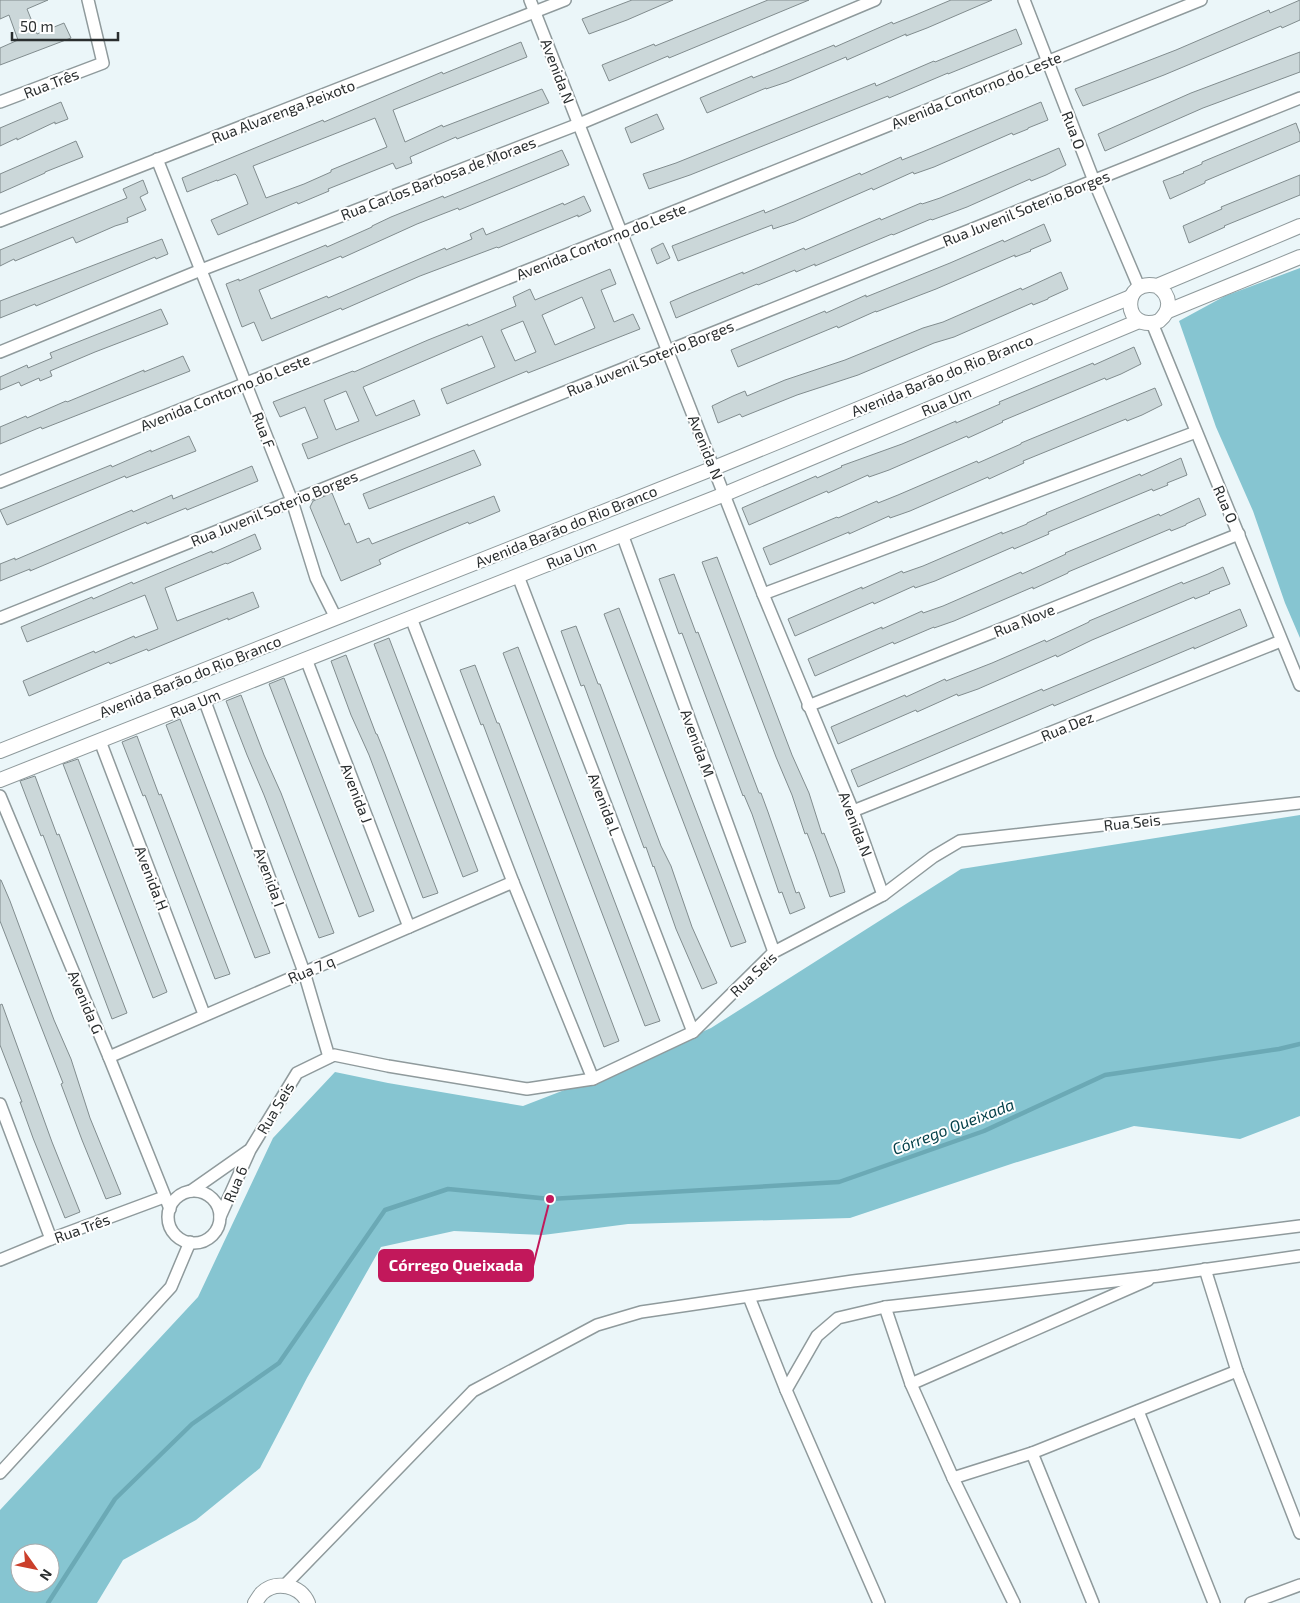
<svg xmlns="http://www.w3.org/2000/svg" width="1300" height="1603" font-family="'Exo 2',sans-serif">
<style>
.forest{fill:#86c5d1;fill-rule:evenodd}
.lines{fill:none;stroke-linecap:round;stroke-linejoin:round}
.stream{stroke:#6ba9b5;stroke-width:4.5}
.building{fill:#cbd7d9;stroke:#818c8e;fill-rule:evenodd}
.minor-casing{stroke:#8f9a9c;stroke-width:14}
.tertiary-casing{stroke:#8f9a9c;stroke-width:16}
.minor{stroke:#fff;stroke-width:11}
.tertiary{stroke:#fff;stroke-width:14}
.labels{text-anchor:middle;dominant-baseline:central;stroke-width:4;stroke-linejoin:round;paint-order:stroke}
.street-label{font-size:15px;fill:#2a2e2f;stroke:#fff}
.water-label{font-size:16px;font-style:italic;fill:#013e47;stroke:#fff}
.leader{fill:none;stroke:#c2185b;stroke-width:2}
.callout-dot{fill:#c2185b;stroke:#fff;stroke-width:2}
.callout{fill:#c2185b;stroke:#c2185b;stroke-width:2}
.callout-label{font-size:16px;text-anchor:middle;font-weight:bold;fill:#fff}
</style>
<rect width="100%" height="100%" fill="#ebf6f9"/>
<!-- forest -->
<g class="forest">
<polygon points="1300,268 1300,638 1285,603 1253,511 1216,427 1179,321 1225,296"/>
<path d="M 1300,815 L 1300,1116 L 1240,1139 L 1134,1126 L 1014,1163 L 850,1218 L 628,1224 L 543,1235 L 454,1231 L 381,1247 L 307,1378 L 260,1468 L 196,1520 L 123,1560 L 97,1603 L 0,1603 L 0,1510 L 198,1297 L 273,1138 L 335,1072 L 388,1083 L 523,1106 L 593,1079 L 711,1028 L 961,869 ZM 20,1553 L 50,1553 L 50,1583 L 20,1583 Z"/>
</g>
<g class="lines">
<!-- stream -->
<polyline class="stream" points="48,1603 115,1499 192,1424 279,1363 385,1210 448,1189 550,1199 839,1182 984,1131 1105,1075 1279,1049 1300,1044"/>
</g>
<!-- building -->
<g class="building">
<polygon points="0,0 48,0 27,9 37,34 64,23 71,38 0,65 0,48 18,40 9,15 0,19"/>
<polygon points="632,0 673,0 627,20 589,34 582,19"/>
<polygon points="768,0 809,0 669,58 668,56 609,81 602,65 654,44 655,46"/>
<polygon points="951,0 992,0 927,28 906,36 906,34 847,60 846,57 787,82 766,89 766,88 707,113 700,98 752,76 753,78 773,70 834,45 835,47 892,22 893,24 913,16"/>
<polygon points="1300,0 1300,20 1282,28 1281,26 1164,75 1083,106 1075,89 1176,50 1269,10 1270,13"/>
<polygon points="1016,29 1022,44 948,74 948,73 889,98 888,96 690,175 649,189 643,174 676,163 875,83 876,86 934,61 935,62"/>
<path d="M 521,42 L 527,57 L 393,110 L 405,142 L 442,125 L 443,127 L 542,89 L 549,103 L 457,139 L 456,137 L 410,157 L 412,163 L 396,169 L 393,163 L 328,189 L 329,191 L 298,204 L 297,202 L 218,235 L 211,220 L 248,204 L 237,176 L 235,174 L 217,181 L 217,180 L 187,192 L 182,178 L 323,120 L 324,122 L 442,72 L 443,74 ZM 375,118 L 387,147 L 331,170 L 331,172 L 304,184 L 266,198 L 253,166 Z"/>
<polygon points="1300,52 1300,72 1203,108 1105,151 1098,134 1191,93"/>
<polygon points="61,102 68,119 55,124 55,122 17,140 17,138 0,146 0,128"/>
<polygon points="1041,102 1048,120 1028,128 1028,129 1013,135 1012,133 934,167 914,174 913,172 873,190 872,188 794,222 773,229 772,225 678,261 672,246 764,210 765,213 782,206 860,173 861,175 901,157 902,160 922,152"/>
<polygon points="657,114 664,129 631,143 625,128"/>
<polygon points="1296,123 1300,134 1300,141 1205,181 1205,183 1170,199 1163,181 1184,173 1183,172 1202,164 1202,162"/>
<polygon points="76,141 83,157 45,172 45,173 0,193 0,174"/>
<polygon points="1059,148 1066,165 1046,175 1031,181 1030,179 967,207 932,220 931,219 893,235 892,234 815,266 815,264 796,272 795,270 758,285 757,284 676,318 670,302 691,293 743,272 743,274 804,248 805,250 880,218 881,220 921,203 922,204 940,198"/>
<polygon points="562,150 569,165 459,210 458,208 417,224 342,258 341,256 259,290 271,319 327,296 328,298 445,248 446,250 472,239 470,234 483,228 486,235 563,203 564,205 584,196 591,211 578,217 578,215 498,248 497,247 420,276 342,310 341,308 262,341 254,322 242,327 226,284 239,279 239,281 326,245 327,247 372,227 372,226 391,217 443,196 444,198"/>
<polygon points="1300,175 1300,195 1224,226 1225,227 1189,243 1183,226 1222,209 1221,207"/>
<polygon points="143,180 148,193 140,197 146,210 127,218 128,222 115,226 76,243 73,237 15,261 14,259 0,266 0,250 127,198 123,189"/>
<polygon points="1044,224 1051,241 1030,250 1031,251 1015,257 1015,255 936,289 876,312 876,311 838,328 837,326 738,367 731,350 825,311 826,313 866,295 866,297 950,263 1003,240 1004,242"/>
<polygon points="162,239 168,254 156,259 155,257 36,306 35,304 0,318 0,301"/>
<polygon points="663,243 670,258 657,264 651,249"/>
<path d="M 610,269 L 616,284 L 601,290 L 614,322 L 633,314 L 640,329 L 528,373 L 527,371 L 447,404 L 441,389 L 495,367 L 482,336 L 363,387 L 376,416 L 414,400 L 420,415 L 348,443 L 308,459 L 302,444 L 318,438 L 305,407 L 280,417 L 273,402 L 353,371 L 354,372 L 428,340 L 468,324 L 468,326 L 516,306 L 513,297 L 530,289 L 535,300 ZM 582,297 L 595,328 L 555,345 L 542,315 ZM 523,321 L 536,352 L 515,361 L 501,330 ZM 346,391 L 359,421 L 336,430 L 324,400 Z"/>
<polygon points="1061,272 1068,289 1048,298 1048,299 1033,305 1032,303 954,337 934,343 858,375 797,395 742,417 740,414 718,423 712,406 733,396 745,391 747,396 785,380 845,360 923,328 943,322 1021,288 1022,290"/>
<polygon points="161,309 168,324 95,352 50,371 52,376 40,381 39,378 21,386 19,382 0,390 0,377 27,365 28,368 52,358 50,353"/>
<polygon points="1134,347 1141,364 1121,374 1106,380 1105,378 1002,421 1003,422 968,438 967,436 889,470 869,477 868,475 828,493 827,491 749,525 742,508 816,476 817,478 842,467 841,466 902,444 956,421 956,423 1000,404 999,402 1093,363 1094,365"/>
<polygon points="183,356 190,371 42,429 41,427 0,444 0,427 26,416 27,418 66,401 67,402 144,370 144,372"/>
<polygon points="1155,388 1162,405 1142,415 1127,421 1126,419 1023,461 1024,463 989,479 988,477 910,511 890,518 889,516 849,534 849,532 770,565 763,548 837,517 838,518 877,501 878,503 898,495 977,461 978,463 1021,444 1021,443"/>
<polygon points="189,436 196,451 126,478 125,476 7,525 0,510 111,465 112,467 151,450 151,452"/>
<polygon points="474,450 481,465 369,509 363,494"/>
<polygon points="1181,458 1187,475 1167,483 1168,485 1153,491 1152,489 1048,532 1049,534 1014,549 1013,547 935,581 915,588 914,586 874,604 873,602 795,636 788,619 862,587 862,589 902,571 903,573 923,566 1002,532 1002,534 1027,524 1027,523 1047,514 1046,513 1140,474 1141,476"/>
<polygon points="252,466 258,481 187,510 186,508 147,524 146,522 30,571 30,569 0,581 0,564 15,558 15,560 132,510 133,512 172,495 173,499"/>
<polygon points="332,493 345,525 349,523 357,543 369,538 372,544 494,496 500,511 469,524 468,522 401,550 379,560 381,564 341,581 310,507 313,501"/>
<polygon points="1199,498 1206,515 1186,524 1186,525 1171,531 1170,529 1068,572 1068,573 1033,589 1033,587 954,621 934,628 934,627 894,644 893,642 815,676 808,659 882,627 882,629 922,611 923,613 943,606 1021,572 1022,574 1066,554 1065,553 1159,514 1160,516"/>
<polygon points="255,534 261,549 227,564 226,563 165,588 177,621 253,592 259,607 228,620 228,618 148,651 147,649 110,664 109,662 29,696 23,681 94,651 95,653 134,636 135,638 158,629 145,595 27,642 21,627 92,597 93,599 132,582 133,584 212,551 212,553"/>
<polygon points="717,557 792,755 809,793 822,834 824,833 838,869 845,892 830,897 815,854 807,833 805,834 792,795 776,757 702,562"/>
<polygon points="1223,567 1230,584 1209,592 1210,593 1195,599 1194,597 1092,640 1057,657 1056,655 978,689 958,696 957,694 917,712 916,710 838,744 831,727 905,695 906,697 945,679 946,681 992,663 1045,640 1046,642 1089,622 1089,621 1182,582 1183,584 1208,574"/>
<polygon points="674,574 696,633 698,632 759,793 761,793 768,812 796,893 799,892 805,908 790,914 782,892 779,893 752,814 744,795 743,796 682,633 679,634 659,579"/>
<polygon points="619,608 746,942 731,947 604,614"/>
<polygon points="1240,609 1247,626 1194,649 1194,647 1054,706 1053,704 1030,714 858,787 851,770 1042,689 1043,691"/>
<polygon points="576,626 598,684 600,684 661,846 671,866 692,927 717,983 702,989 676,929 654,866 653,867 646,847 644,848 584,685 581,686 561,631"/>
<polygon points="389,638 478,871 463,877 374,644"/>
<polygon points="518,647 660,1021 645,1026 503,653"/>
<polygon points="346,655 376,734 377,734 385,754 438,893 423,898 369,755 351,715 331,661"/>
<polygon points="475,665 497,723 499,723 619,1041 604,1047 483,724 481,725 460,670"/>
<polygon points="284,678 374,911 359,917 269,684"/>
<polygon points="241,695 264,755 281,793 334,933 319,938 264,795 247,755 226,701"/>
<polygon points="180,719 270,953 255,958 166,725"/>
<polygon points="137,736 159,795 161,794 230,974 215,979 145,795 143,796 122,742"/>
<polygon points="78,759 167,992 153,998 63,764"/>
<polygon points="35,776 57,835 59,834 127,1013 112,1019 43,835 41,836 20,781"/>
<polygon points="0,880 1,880 10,901 54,1020 71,1059 90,1118 121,1194 106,1199 82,1140 61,1084 63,1083 0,921"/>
<polygon points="2,1004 52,1142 80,1212 65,1218 33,1138 20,1102 22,1102 0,1045 0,1005"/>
</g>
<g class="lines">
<defs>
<g id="minor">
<polyline points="530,0 763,594 853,811 883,895"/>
<polyline points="1024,0 1094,181 1139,287"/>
<polyline points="0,102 103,63 88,0"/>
<polyline points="157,159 292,501 316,578 336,618"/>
<polyline points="0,221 565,0"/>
<polyline points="1152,323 1300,685"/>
<polyline points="0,352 201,270 579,124 875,0"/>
<polyline points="0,482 1201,0"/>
<polyline points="622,534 774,952"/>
<polyline points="518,576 693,1032"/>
<polyline points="763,594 1196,432"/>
<polyline points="0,618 1300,98"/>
<polyline points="411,618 513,882 593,1079"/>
<polyline points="306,659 409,927"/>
<polyline points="204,699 304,972 329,1057"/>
<polyline points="808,706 1239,534"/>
<polyline points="100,741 204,1014"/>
<polyline points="0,796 109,1057 170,1209"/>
<polyline points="853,811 1281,641"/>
<polyline points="109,1057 513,882"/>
<polyline points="0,1104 51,1239"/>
<polyline points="191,1191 248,1151"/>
<circle cx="194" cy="1217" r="26"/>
<polyline points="220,1217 250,1150 297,1073 334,1055 388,1066 527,1089 593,1079 693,1032 774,952 883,895 933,857 960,841 1300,803"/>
<polyline points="0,1260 51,1239 164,1197"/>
<polyline points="1205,1269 1237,1371 1300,1533"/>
<polyline points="749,1297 786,1390 879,1603"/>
<polyline points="885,1307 911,1384 953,1478 1014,1603"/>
<polyline points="911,1384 1148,1280"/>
<polyline points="786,1390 817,1336 838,1318 885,1307 1159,1276 1300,1256"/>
<polyline points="1138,1411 1214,1603"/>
<polyline points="1032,1453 1093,1603"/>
<polyline points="0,1473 171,1287 190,1242"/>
<polyline points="953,1478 1032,1453 1237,1371"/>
<polyline points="284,1586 473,1391 597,1325 641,1312 853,1281 1300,1226"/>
<polyline points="1251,1603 1300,1585"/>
</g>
<g id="tertiary">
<path d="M 1157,286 C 1171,295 1172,310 1159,321 C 1122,334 1120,277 1157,286 L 1300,226"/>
<polyline points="1168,311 1300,257"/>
<polyline points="0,751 714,468 1131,297"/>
<polyline points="0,780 725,494 1139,321"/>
<path d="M 255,1603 C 257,1600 259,1596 262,1593 C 276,1580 300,1585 308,1603"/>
</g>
</defs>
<!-- minor casing -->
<use href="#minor" class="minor-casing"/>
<!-- tertiary casing -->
<use href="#tertiary" class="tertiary-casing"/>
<!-- minor -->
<use href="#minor" class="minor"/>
<!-- tertiary -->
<use href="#tertiary" class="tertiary"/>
</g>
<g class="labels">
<!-- street labels -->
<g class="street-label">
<text transform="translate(558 71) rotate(69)">Avenida N</text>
<text transform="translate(51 83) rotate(-21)">Rua Três</text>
<text transform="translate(976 90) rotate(-22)">Avenida Contorno do Leste</text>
<text transform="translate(283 111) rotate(-21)">Rua Alvarenga Peixoto</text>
<text transform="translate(1074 130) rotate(69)">Rua O</text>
<text transform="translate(438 178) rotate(-21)">Rua Carlos Barbosa de Moraes</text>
<text transform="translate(1026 208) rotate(-22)">Rua Juvenil Soterio Borges</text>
<text transform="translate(601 241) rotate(-22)">Avenida Contorno do Leste</text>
<text transform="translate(650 358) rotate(-22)">Rua Juvenil Soterio Borges</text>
<text transform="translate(942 375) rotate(-22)">Avenida Barão do Rio Branco</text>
<text transform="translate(225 392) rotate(-22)">Avenida Contorno do Leste</text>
<text transform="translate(946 401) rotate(-23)">Rua Um</text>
<text transform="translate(264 430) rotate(69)">Rua F</text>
<text transform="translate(706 447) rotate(68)">Avenida N</text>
<text transform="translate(1226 504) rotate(67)">Rua O</text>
<text transform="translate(274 508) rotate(-22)">Rua Juvenil Soterio Borges</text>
<text transform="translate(566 526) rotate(-22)">Avenida Barão do Rio Branco</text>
<text transform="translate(571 554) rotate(-22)">Rua Um</text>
<text transform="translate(1024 620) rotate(-22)">Rua Nove</text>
<text transform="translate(190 676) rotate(-22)">Avenida Barão do Rio Branco</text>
<text transform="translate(195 703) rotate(-22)">Rua Um</text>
<text transform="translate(1067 726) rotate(-22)">Rua Dez</text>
<text transform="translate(698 743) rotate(70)">Avenida M</text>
<text transform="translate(357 793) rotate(69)">Avenida J</text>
<text transform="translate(605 804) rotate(69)">Avenida L</text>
<text transform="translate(1132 822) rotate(-6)">Rua Seis</text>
<text transform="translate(856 824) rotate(69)">Avenida N</text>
<text transform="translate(270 877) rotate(70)">Avenida I</text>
<text transform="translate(152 878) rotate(69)">Avenida H</text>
<text transform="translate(311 969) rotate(-23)">Rua 7 q</text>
<text transform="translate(753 974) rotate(-43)">Rua Seis</text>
<text transform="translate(86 1002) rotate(67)">Avenida G</text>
<text transform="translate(275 1108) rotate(-59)">Rua Seis</text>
<text transform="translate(235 1184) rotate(-67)">Rua 6</text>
<text transform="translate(82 1228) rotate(-20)">Rua Três</text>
</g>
<!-- water labels -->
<g class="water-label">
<text transform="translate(953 1126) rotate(-21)">Córrego Queixada</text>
</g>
</g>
<!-- callouts -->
<path class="leader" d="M550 1199L533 1266"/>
<circle class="callout-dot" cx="550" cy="1199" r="5"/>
<rect class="callout" x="379" y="1250" width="154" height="31" rx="5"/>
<g class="callout-label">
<text x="456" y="1271">Córrego Queixada</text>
</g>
<!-- north arrow -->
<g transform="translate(35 1568) rotate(123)"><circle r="24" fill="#ffffff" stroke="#aaabac"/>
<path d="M0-4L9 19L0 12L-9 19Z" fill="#cb3f2b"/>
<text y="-8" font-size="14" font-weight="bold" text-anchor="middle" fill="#2a2e2f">N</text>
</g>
<!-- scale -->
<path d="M12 32v8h106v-8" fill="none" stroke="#2a2e2f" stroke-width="2.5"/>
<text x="20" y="32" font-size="15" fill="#2a2e2f" stroke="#ffffff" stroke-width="4" paint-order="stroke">50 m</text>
</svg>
